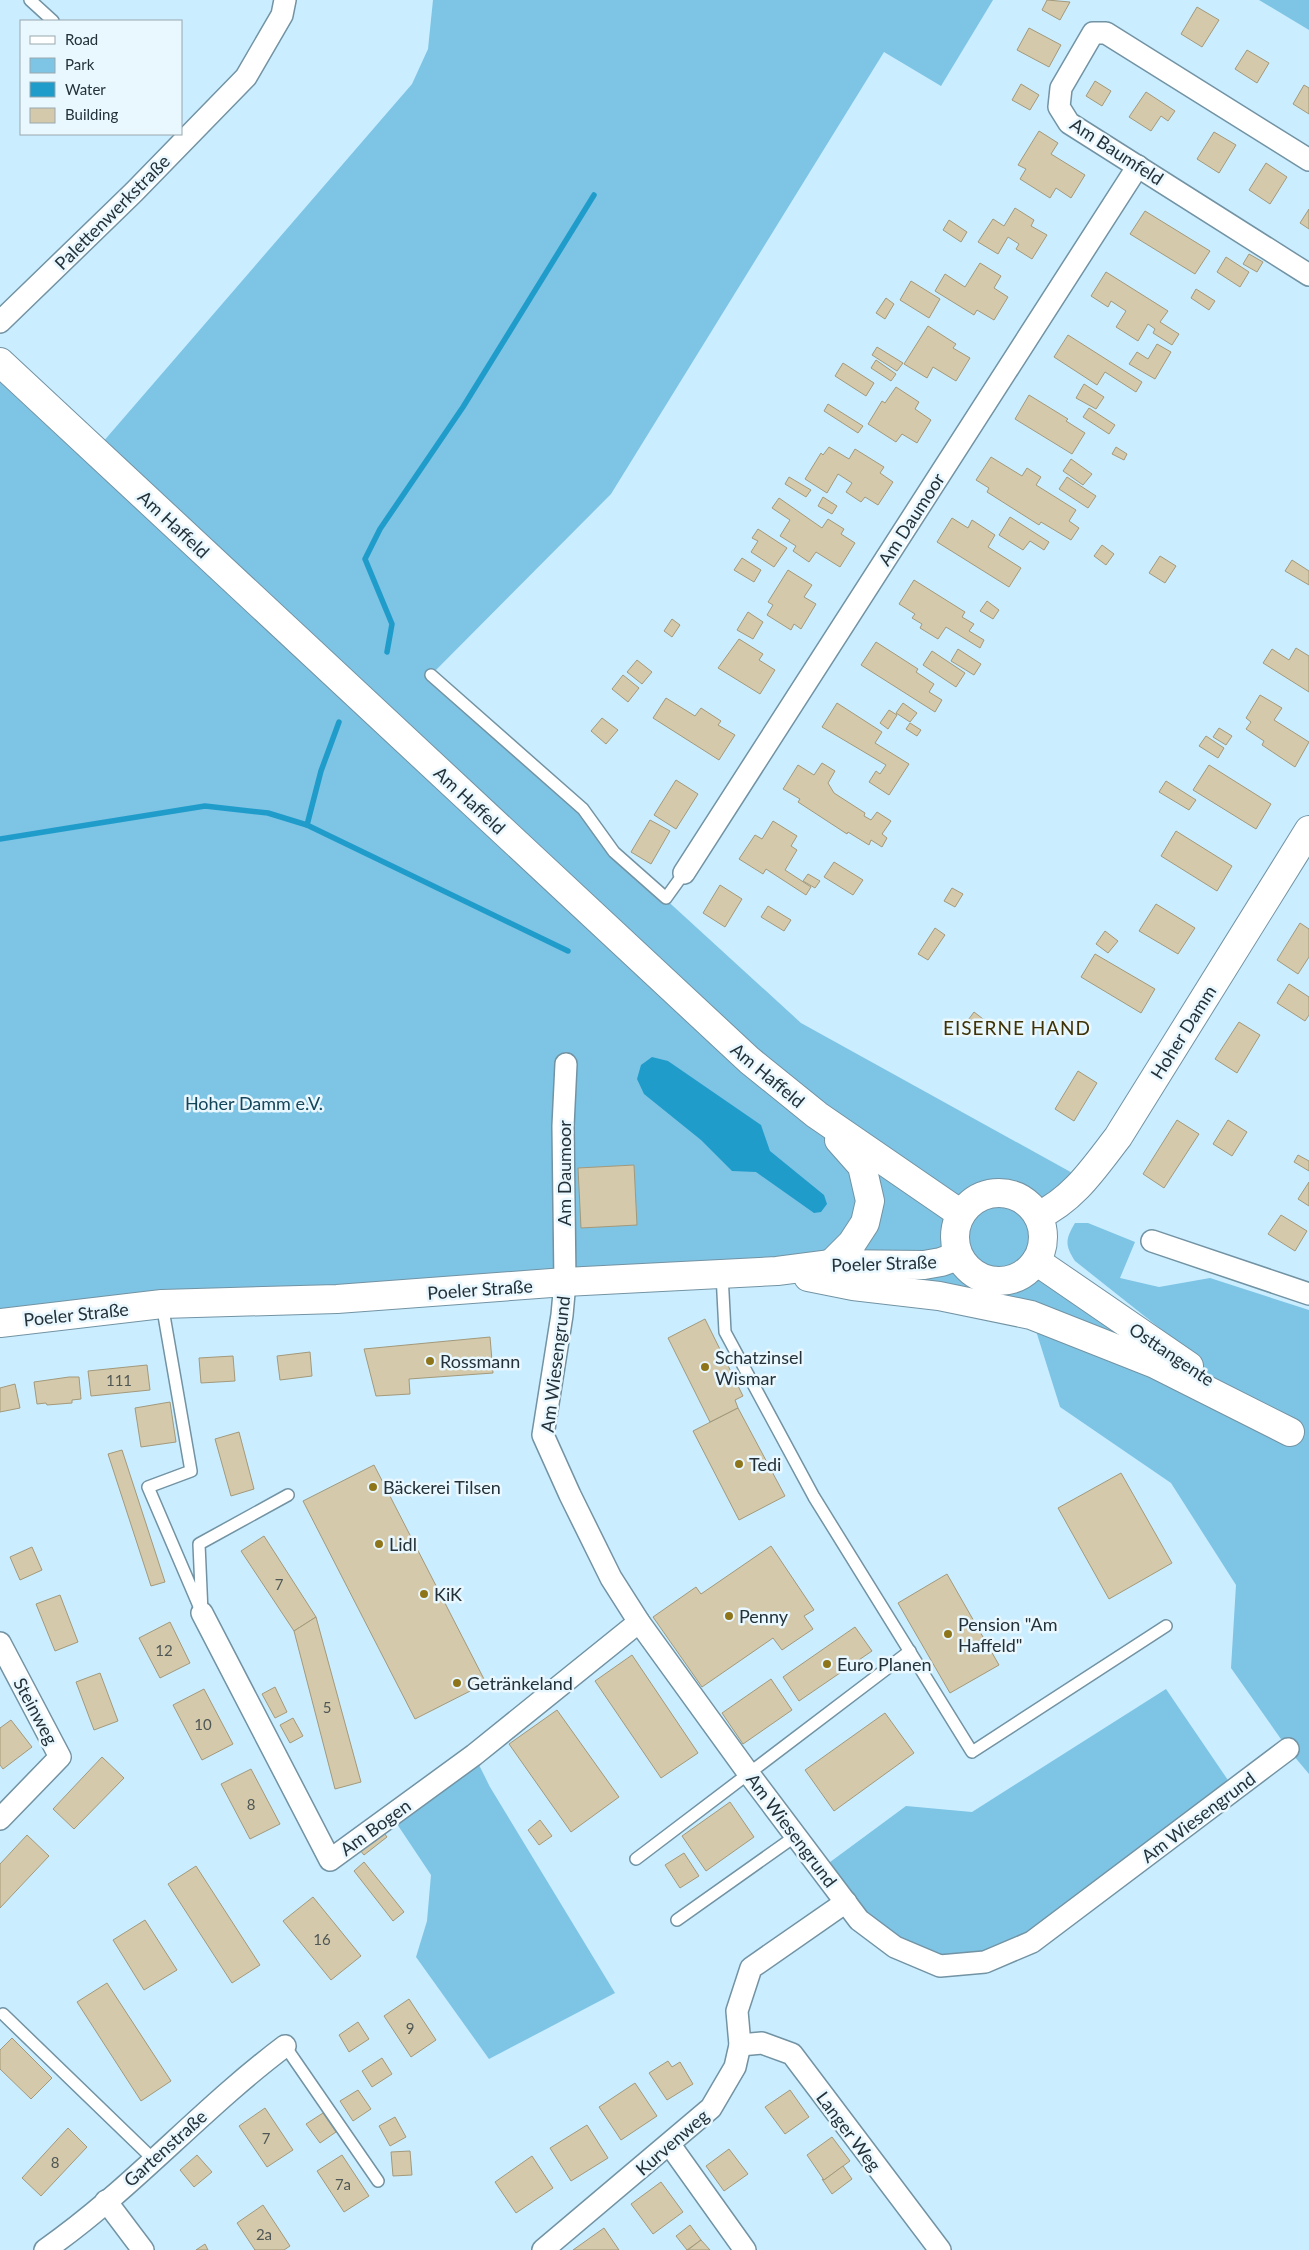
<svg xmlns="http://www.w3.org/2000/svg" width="1309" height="2250" font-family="Lato,sans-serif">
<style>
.green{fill:#7ec4e5}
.water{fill:#209ccb}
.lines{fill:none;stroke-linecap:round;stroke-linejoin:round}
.stream{stroke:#209ccb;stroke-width:5.5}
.building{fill:#d4caab;stroke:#a3997b}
.lane-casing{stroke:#7293a3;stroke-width:14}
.street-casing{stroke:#7293a3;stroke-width:24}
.secondary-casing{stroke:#7293a3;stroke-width:30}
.lane{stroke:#fff;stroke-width:11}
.street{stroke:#fff;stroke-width:21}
.secondary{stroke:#fff;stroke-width:28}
.poi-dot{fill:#8f751a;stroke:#e9f7fe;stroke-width:2}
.labels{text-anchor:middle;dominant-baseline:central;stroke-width:5;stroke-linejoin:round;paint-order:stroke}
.number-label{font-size:15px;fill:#505755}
.street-label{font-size:18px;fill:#243138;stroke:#e9f7fe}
.park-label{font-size:18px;fill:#154559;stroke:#e9f7fe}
.poi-label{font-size:18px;fill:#243138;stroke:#e9f7fe;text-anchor:start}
.neighbourhood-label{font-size:19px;letter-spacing:1px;fill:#3e3207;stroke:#e9f7fe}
</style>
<rect width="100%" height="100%" fill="#caedff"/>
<!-- green -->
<g class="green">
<path d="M 433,0 L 993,0 L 941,86 L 884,52 L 611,494 L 431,675 L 583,809 L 614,852 L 801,1023 L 1085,1180 L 1047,1220 C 1052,1237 1048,1247 1041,1263 L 1186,1349 L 1075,1261 C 1065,1245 1065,1240 1075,1223 L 1088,1223 L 1135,1242 L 1120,1278 L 1159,1287 L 1210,1278 L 1309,1310 L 1309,1774 L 1288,1749 L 1231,1668 L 1236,1585 L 1171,1483 L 1060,1407 L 1031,1315 L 777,1271 L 0,1323 L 0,362 L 96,450 L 412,84 L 428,49 Z"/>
<polygon points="1259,0 1309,0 1309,30"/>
<polygon points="1166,1689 1234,1789 1032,1942 940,1966 895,1947 822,1868 906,1806 972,1812"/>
<polygon points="474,1755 490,1787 615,1993 489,2059 416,1957 427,1921 431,1875 391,1815"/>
</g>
<!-- water -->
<polygon class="water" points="652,1057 668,1061 761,1125 770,1151 824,1195 827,1204 821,1212 814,1213 756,1172 732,1171 701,1140 644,1094 637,1079 641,1065"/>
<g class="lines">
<!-- stream -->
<g class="stream">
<polyline points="387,652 392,624 365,559 380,529 463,407 594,195"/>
<polyline points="307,825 321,771 339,722"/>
<polyline points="0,839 205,806 268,813 307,825 568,951"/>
</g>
</g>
<!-- building -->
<g class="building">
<polygon points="1047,0 1070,2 1060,20 1042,10"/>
<polygon points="1197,7 1219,20 1202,47 1181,34"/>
<polygon points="1029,28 1061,45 1049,67 1017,50"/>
<polygon points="1247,50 1269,63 1257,83 1235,69"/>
<polygon points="1095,81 1111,91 1102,106 1086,96"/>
<polygon points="1021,84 1039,95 1030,110 1012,100"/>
<polygon points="1304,85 1309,88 1309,114 1293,104"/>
<polygon points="1146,92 1175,111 1168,121 1161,116 1151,131 1129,117"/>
<polygon points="1039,131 1058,143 1051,154 1085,175 1071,198 1056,188 1050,198 1020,179 1026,169 1018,165"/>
<polygon points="1214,132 1236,145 1219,173 1197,159"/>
<polygon points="1266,163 1287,177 1270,204 1249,190"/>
<polygon points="1015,208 1034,220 1031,226 1047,235 1032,259 1016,249 1019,244 1008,237 998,254 978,242 993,219 1004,226"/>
<polygon points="1309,209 1309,229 1300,223"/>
<polygon points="1145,211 1210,251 1195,274 1130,234"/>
<polygon points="949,220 967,232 961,242 943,230"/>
<polygon points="1249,254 1263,262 1257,272 1243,264"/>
<polygon points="1226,257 1249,272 1240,287 1217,272"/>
<polygon points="980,263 1001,276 994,288 1008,297 994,320 977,310 974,315 935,291 945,274 965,287"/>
<polygon points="1106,272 1168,311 1160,322 1179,334 1172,345 1153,333 1155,329 1148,324 1138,341 1116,327 1126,311 1111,301 1108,307 1091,296"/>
<polygon points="911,281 940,299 929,318 900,300"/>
<polygon points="1196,289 1215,301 1209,310 1191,298"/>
<polygon points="886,298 894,304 885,319 876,313"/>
<polygon points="928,326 956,344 953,348 970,358 956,381 933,367 927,378 904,364"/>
<polygon points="1068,335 1142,382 1136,392 1105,372 1097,385 1054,357"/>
<polygon points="1157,344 1171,352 1155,379 1129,364 1137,352 1148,359"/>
<polygon points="877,347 903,363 897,371 872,355"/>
<polygon points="876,360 896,374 891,381 871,368"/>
<polygon points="843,363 874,383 866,396 835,376"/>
<polygon points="1084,384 1104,397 1096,409 1076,398"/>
<polygon points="896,387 919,402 915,409 931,420 917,443 902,434 896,442 868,424 882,401 885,403"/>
<polygon points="1029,395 1068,419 1066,421 1085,433 1072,454 1015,419"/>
<polygon points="828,404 863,426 858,433 824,411"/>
<polygon points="1089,408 1115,425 1109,434 1083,417"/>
<polygon points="829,447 849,459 855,449 884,467 880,473 893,482 878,505 865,497 861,502 846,492 852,483 838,474 827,493 805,479 821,453 823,455"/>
<polygon points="1116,447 1127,454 1124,460 1112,454"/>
<polygon points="991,457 1022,476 1027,468 1041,477 1036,485 1076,510 1069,521 1079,528 1071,540 1041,522 1039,525 987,492 989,488 976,480"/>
<polygon points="1071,459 1092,474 1083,485 1063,471"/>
<polygon points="789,477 811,490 806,497 785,484"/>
<polygon points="1067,477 1096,496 1088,508 1059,489"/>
<polygon points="823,497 837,506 832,514 818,506"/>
<polygon points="779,498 822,528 828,519 844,529 841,534 855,543 840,567 816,552 809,562 793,551 796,546 780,536 790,520 772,508"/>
<polygon points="1010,517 1049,542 1044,550 1030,541 1023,550 999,535"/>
<polygon points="952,518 968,528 972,520 995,535 988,547 1021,568 1009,587 937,542"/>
<polygon points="758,529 787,548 774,567 751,552 758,541 752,538"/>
<polygon points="1102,545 1114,554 1106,565 1094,556"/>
<polygon points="1160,556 1176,566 1165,583 1149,573"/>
<polygon points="742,558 761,570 754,582 734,570"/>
<polygon points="1292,560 1309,571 1309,585 1285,571"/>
<polygon points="788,570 812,585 804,597 816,604 801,629 794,624 791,630 767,615 773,605 768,602"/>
<polygon points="914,580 965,612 962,617 974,624 969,631 984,640 980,648 946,627 938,639 920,628 922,624 912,618 915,614 899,604"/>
<polygon points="987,601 999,610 993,619 980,611"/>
<polygon points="748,612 763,622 753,639 737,630"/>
<polygon points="672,619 680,625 672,637 664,631"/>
<polygon points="739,639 763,654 759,660 775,670 760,694 718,668"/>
<polygon points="876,642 918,669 916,672 934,684 929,692 942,700 935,712 861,665"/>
<polygon points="1296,648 1309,656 1309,692 1263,663 1272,649 1289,660"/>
<polygon points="958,649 981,664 974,675 951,661"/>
<polygon points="932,651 965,673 956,687 923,665"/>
<polygon points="637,660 652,672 642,684 627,672"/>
<polygon points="623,675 639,688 628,702 612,689"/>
<polygon points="1260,695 1282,708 1274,720 1309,742 1295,767 1262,745 1264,741 1246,729 1251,722 1246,718"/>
<polygon points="666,698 695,716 701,708 721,721 718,725 735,735 719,760 653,718"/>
<polygon points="837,703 882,732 875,743 909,764 889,795 869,782 876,771 880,774 886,765 822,727"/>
<polygon points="903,703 917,713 910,722 896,713"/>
<polygon points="889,710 897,715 888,729 880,723"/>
<polygon points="602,718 618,730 606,744 591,731"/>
<polygon points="910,723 921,730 917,736 906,729"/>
<polygon points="1219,728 1232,736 1226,745 1213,737"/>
<polygon points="1206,736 1224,748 1218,758 1199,746"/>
<polygon points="822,763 835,771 828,783 834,793 865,813 864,816 871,820 877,812 891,821 882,834 887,838 882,847 871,840 869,845 848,832 847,834 798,802 800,799 783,789 798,765 814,775"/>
<polygon points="1209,765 1271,804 1256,829 1193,790"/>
<polygon points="676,780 698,794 676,829 654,815"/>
<polygon points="1166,781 1196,800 1189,810 1159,792"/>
<polygon points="650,820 670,831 651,864 631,852"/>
<polygon points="773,821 797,836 791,846 797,850 785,870 811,887 806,895 766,869 763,874 739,859 755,835 762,839"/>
<polygon points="1176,831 1232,866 1217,891 1161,856"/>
<polygon points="834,862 863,880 853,895 824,877"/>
<polygon points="808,874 820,881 815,888 803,881"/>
<polygon points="720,885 742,899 725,927 703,913"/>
<polygon points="952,888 963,894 955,907 944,901"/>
<polygon points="1156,904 1195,928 1178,954 1139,931"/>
<polygon points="768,906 791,920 784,931 761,917"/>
<polygon points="1300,923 1309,929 1309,957 1298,974 1277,960"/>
<polygon points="935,928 945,935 928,960 918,954"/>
<polygon points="1105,931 1118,941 1108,953 1096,944"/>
<polygon points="1095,954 1155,989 1141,1013 1081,977"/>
<polygon points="1289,984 1309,997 1309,1015 1305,1021 1277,1003"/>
<polygon points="974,1012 987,1022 976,1037 963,1027"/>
<polygon points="1239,1022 1260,1035 1237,1073 1215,1059"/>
<polygon points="1078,1071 1097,1083 1074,1121 1055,1109"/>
<polygon points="1177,1120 1199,1134 1164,1188 1143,1174"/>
<polygon points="1228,1120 1247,1132 1232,1156 1213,1144"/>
<polygon points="1298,1155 1309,1161 1309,1171 1294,1162"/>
<polygon points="634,1165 637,1225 581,1228 578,1168"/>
<polygon points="1309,1182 1309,1206 1298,1199"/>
<polygon points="1281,1215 1307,1231 1295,1251 1268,1234"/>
<polygon points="705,1319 743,1396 735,1400 738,1408 710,1422 668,1338"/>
<polygon points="490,1337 493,1373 409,1379 410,1394 376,1396 364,1349"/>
<polygon points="310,1352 312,1376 280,1380 277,1356"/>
<polygon points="233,1356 235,1381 201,1383 199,1358"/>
<polygon points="147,1365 150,1390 91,1396 88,1371"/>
<polygon points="69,1377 79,1377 81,1399 72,1400 72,1403 47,1405 46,1403 37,1404 34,1382"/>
<polygon points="15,1384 20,1408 0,1412 0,1388"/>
<polygon points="170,1402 176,1442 141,1447 135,1408"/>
<polygon points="738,1408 785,1496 739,1520 693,1431"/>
<polygon points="239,1432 254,1489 231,1496 215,1439"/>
<polygon points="122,1450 165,1582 151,1586 108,1454"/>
<polygon points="374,1465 486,1683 415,1719 303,1501"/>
<polygon points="1121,1473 1172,1563 1109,1599 1058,1508"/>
<polygon points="264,1536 316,1617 294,1631 241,1551"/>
<polygon points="771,1546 814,1610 804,1616 813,1629 782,1650 773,1638 702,1687 653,1617 696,1587 701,1594"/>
<polygon points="32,1547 42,1570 20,1580 10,1557"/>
<polygon points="947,1574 999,1665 950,1693 898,1603"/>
<polygon points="60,1595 78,1642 55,1651 36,1604"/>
<polygon points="316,1617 361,1782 335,1789 294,1631"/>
<polygon points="170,1622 190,1663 160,1678 139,1638"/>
<polygon points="855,1627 872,1651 799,1701 783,1677"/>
<polygon points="632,1655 698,1753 661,1778 595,1681"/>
<polygon points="100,1673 118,1721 94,1730 76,1682"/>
<polygon points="771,1679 792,1710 743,1744 722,1713"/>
<polygon points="275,1687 287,1712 275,1718 262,1694"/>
<polygon points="204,1689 233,1744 202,1760 173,1705"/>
<polygon points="557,1710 619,1797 571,1832 509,1744"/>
<polygon points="885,1713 914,1753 834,1811 805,1770"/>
<polygon points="293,1718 303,1736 290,1743 280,1725"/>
<polygon points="11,1720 32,1747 3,1769 0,1765 0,1728"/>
<polygon points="102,1757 124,1778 74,1829 53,1809"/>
<polygon points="251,1769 280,1824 250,1839 221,1784"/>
<polygon points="730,1802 754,1837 706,1871 682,1836"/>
<polygon points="540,1820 552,1836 539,1845 528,1830"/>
<polygon points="378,1825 387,1837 364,1855 355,1844"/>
<polygon points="27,1835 49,1856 0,1908 0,1864"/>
<polygon points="684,1853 699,1876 680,1888 665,1865"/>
<polygon points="364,1862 404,1912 393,1921 354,1871"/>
<polygon points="196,1866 260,1965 232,1983 168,1884"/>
<polygon points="313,1897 361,1956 331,1980 283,1921"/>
<polygon points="145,1920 177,1970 144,1990 113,1940"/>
<polygon points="107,1983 171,2081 141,2101 77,2002"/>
<polygon points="409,1999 436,2040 411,2057 384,2016"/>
<polygon points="358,2022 369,2039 349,2052 339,2035"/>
<polygon points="12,2038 52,2078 31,2099 0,2069 0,2050"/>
<polygon points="382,2058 392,2074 372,2087 362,2071"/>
<polygon points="668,2061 672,2067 680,2062 693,2084 667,2100 649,2073"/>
<polygon points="635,2083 657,2116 621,2140 599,2107"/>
<polygon points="358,2090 371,2109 353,2121 340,2101"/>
<polygon points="790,2090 809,2117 785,2134 765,2107"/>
<polygon points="265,2108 293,2150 267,2167 239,2126"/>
<polygon points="323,2113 336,2132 320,2143 306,2124"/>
<polygon points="395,2117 406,2137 390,2146 379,2126"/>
<polygon points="587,2125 608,2158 571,2181 550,2148"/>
<polygon points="68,2128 87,2147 41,2196 22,2178"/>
<polygon points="832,2137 850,2161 824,2180 807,2155"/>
<polygon points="729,2149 748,2174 724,2191 706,2166"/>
<polygon points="410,2151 412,2175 393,2176 391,2152"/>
<polygon points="197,2155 212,2172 194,2187 180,2170"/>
<polygon points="342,2155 369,2196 344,2212 317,2171"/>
<polygon points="532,2156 553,2188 516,2213 495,2182"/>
<polygon points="843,2166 852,2179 832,2194 822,2179 824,2180"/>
<polygon points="661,2182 683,2212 653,2234 631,2204"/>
<polygon points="263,2205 290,2246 284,2250 255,2250 237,2223"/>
<polygon points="690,2225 701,2240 687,2250 676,2236"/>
<polygon points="604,2228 619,2250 573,2250"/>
<polygon points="701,2240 710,2250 688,2250"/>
<polygon points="205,2244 208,2250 196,2250"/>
</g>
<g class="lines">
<defs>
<g id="lane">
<polyline points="30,0 53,21"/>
<polyline points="431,675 583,809 614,852 666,898 684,873"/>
<polyline points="722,1274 725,1332 814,1497 972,1752 1166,1626"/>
<polyline points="162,1304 191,1471 148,1487 202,1613 199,1544 288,1495"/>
<polyline points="636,1859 910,1651"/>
<polyline points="677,1920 797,1835"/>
<polyline points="3,2014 153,2159"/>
<polyline points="285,2046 378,2181"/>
</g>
<g id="street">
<polyline points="1309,160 1106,33 1093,33 1061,88 1059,107 1069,123 1309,275"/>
<polyline points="0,322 134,192 246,77 282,15 285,0"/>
<polyline points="684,873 1138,166"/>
<polyline points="566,1064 563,1126 565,1282 562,1315 543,1435 570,1495 611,1578 639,1622 749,1774 859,1920 895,1947 940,1966 985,1962 1032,1942 1288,1749"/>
<polyline points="1152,1241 1309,1294"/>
<polyline points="202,1613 330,1860 474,1755 639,1622"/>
<polyline points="0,1643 60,1757 0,1819"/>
<polyline points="740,2045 762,2043 792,2054 940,2250"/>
<polyline points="670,2145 745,2250"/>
<polyline points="106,2201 143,2250"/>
<path d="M 45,2250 C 131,2190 201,2109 285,2046"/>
<polyline points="543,2250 711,2108 735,2067 740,2045 737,2011 751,1968 846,1902"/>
</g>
<g id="secondary">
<polyline points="0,362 749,1060 817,1115 961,1214"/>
<circle cx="999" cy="1237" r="44"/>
<path d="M 1038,1216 C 1074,1199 1094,1168 1118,1137 L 1309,830"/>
<polyline points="1036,1261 1189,1366"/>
<polyline points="831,1264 852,1243 865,1223 870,1201 862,1166 839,1140"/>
<polyline points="808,1277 853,1286 939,1296 1031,1315 1155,1364 1290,1432"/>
<polyline points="0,1323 162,1304 337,1299 565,1282 777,1271 831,1264 924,1265 941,1262 958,1256"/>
</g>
</defs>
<!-- lane casing -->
<use href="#lane" class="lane-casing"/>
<!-- street casing -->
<use href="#street" class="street-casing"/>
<!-- secondary casing -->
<use href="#secondary" class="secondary-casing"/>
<!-- lane -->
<use href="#lane" class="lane"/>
<!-- street -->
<use href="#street" class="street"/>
<!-- secondary -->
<use href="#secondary" class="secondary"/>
</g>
<!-- markers -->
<g class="poi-dot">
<circle cx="430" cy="1361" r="5"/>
<circle cx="705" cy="1367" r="5"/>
<circle cx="739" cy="1464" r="5"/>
<circle cx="373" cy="1487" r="5"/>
<circle cx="379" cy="1544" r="5"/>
<circle cx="424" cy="1594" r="5"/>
<circle cx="729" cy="1616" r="5"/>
<circle cx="948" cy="1634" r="5"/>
<circle cx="827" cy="1664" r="5"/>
<circle cx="457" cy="1683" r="5"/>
</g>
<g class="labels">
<!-- number labels -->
<g class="number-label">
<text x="119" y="1380">111</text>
<text x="279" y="1584">7</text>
<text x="164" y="1650">12</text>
<text x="327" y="1707">5</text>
<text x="203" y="1724">10</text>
<text x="251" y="1804">8</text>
<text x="322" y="1939">16</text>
<text x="410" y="2028">9</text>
<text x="266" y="2138">7</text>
<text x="55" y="2162">8</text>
<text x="343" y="2184">7a</text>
<text x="264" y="2234">2a</text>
</g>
<!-- street labels -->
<g class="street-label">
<text transform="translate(1117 151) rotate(33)">Am Baumfeld</text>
<text transform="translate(112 212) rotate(-45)">Palettenwerkstraße</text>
<text transform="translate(911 519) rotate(-57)">Am Daumoor</text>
<text transform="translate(174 524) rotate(43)">Am Haffeld</text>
<text transform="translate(470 800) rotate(43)">Am Haffeld</text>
<text transform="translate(1183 1032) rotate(-58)">Hoher Damm</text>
<text transform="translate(768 1075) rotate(40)">Am Haffeld</text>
<text transform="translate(564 1173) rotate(-90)">Am Daumoor</text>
<text transform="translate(884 1263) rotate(-2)">Poeler Straße</text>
<text transform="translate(480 1289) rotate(-4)">Poeler Straße</text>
<text transform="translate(76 1314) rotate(-6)">Poeler Straße</text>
<text transform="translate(1172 1354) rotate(34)">Osttangente</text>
<text transform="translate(555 1364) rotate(-83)">Am Wiesengrund</text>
<text transform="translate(36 1711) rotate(62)">Steinweg</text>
<text transform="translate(1198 1817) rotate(-37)">Am Wiesengrund</text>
<text transform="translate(375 1827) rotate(-36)">Am Bogen</text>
<text transform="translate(792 1830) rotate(53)">Am Wiesengrund</text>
<text transform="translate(849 2131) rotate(53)">Langer Weg</text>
<text transform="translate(672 2142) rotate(-41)">Kurvenweg</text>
<text transform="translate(165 2148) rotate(-42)">Gartenstraße</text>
</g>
<!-- park labels -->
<g class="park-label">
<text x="254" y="1103">Hoher Damm e.V.</text>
</g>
<!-- poi labels -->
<g class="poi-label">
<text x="715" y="1357">Schatzinsel<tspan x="715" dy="21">Wismar</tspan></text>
<text x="440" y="1361">Rossmann</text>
<text x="749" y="1464">Tedi</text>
<text x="383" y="1487">Bäckerei Tilsen</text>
<text x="389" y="1544">Lidl</text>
<text x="434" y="1594">KiK</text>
<text x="739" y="1616">Penny</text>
<text x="958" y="1624">Pension "Am<tspan x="958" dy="21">Haffeld"</tspan></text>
<text x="837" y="1664">Euro Planen</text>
<text x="467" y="1683">Getränkeland</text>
</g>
<!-- neighbourhood labels -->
<g class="neighbourhood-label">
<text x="1017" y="1027">EISERNE HAND</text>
</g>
</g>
<!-- legend -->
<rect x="20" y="20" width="162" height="115" fill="#e9f7fe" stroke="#9aa8af"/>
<rect x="30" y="36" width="25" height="8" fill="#ffffff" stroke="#9aa8af"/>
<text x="65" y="45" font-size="15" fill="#243138">Road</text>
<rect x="30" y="58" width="25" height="15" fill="#7ec4e5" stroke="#9aa8af"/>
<text x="65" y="70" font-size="15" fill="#243138">Park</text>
<rect x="30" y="82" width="25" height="15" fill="#209ccb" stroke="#9aa8af"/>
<text x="65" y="95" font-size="15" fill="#243138">Water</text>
<rect x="30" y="108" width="25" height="15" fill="#d4caab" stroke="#9aa8af"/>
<text x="65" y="120" font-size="15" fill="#243138">Building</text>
</svg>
